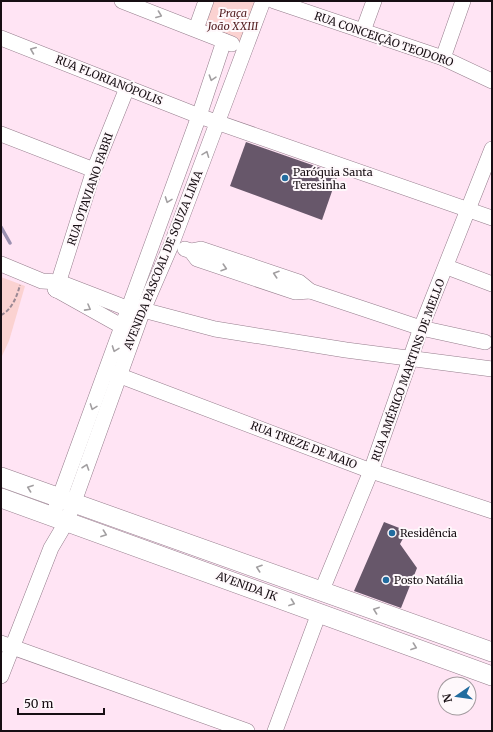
<svg xmlns="http://www.w3.org/2000/svg" width="493" height="732" font-family="Merriweather,serif">
<style>
.green{fill:#fbd2d1}
.lines{fill:none;stroke-linecap:round;stroke-linejoin:round}
.stream{stroke:#9c90b1;stroke-width:3.5}
.building{fill:#67576a}
.minor-casing{stroke:#957d8c;stroke-width:16}
.major-casing{stroke:#957d8c;stroke-width:20}
.path{stroke:#9c8994;stroke-width:2;stroke-dasharray:4 2;stroke-linecap:butt}
.minor{stroke:#fff;stroke-width:15}
.major{stroke:#fff;stroke-width:19}
.oneway{stroke:#a29fa1}
.poi-dot{fill:#226c9f;stroke:#fef8fb;stroke-width:1.5}
.labels{text-anchor:middle;dominant-baseline:central;stroke-width:4;stroke-linejoin:round;paint-order:stroke}
.park-label{font-size:11px;font-style:italic;fill:#531d20;stroke:#fef8fb}
.street-label{font-size:11px;fill:#170e13;stroke:#fef8fb}
.poi-label{font-size:11px;fill:#170e13;stroke:#fef8fb;text-anchor:start}
</style>
<rect width="100%" height="100%" fill="#ffe4f4"/>
<!-- green -->
<g class="green">
<polygon points="212,1 257,1 244,43 202,27"/>
<polygon points="1,277 25,286 9,341 1,358"/>
</g>
<g class="lines">
<!-- stream -->
<polyline class="stream" points="1,227 10,243"/>
</g>
<!-- building -->
<g class="building">
<polygon points="246,142 338,174 322,220 230,186"/>
<polygon points="384,522 407,531 400,544 417,568 401,608 354,591"/>
</g>
<g class="lines">
<defs>
<g id="minor">
<polyline points="122,1 232,44"/>
<polyline points="274,1 443,58 492,81"/>
<polyline points="196,29 206,1"/>
<polyline points="363,31 374,1"/>
<polyline points="1,38 199,116 492,218"/>
<polyline points="443,58 463,1"/>
<polyline points="1,134 94,170"/>
<polyline points="185,249 191,251 197,259 295,292 310,291"/>
<polyline points="191,251 201,249 299,282 310,291 421,328 485,342"/>
<polyline points="1,264 42,281 59,282 129,309 143,310 215,329 346,350 492,369"/>
<polyline points="447,267 492,284"/>
<polyline points="55,289 123,327"/>
<polyline points="56,290 94,170 127,88"/>
<polyline points="110,372 371,471 492,511"/>
<polyline points="56,507 199,116 224,41"/>
<polyline points="322,590 371,471 421,328 492,149"/>
<polyline points="1,643 247,731"/>
<polyline points="1,676 51,548 67,521 143,310 172,243 263,1"/>
<polyline points="275,731 319,613"/>
</g>
<g id="major">
<polyline points="1,477 492,652"/>
<polyline points="1,498 492,676"/>
</g>
</defs>
<!-- minor casing -->
<use href="#minor" class="minor-casing"/>
<!-- major casing -->
<use href="#major" class="major-casing"/>
<!-- path -->
<path class="path" d="M 1,315 C 12,310 17,296 20,285"/>
<!-- minor -->
<use href="#minor" class="minor"/>
<!-- major -->
<use href="#major" class="major"/>
</g>
<!-- one-way arrows -->
<defs><path id="oneway-chevron" d="M-2-3.5L2.5 0L-2 3.5" fill="none" stroke-width="1.6" stroke-linecap="round" stroke-linejoin="round"/></defs>
<g class="oneway">
<use href="#oneway-chevron" transform="translate(159 15) rotate(21)"/>
<use href="#oneway-chevron" transform="translate(33 50) rotate(-158)"/>
<use href="#oneway-chevron" transform="translate(212 78) rotate(108)"/>
<use href="#oneway-chevron" transform="translate(206 154) rotate(-69)"/>
<use href="#oneway-chevron" transform="translate(168 200) rotate(110)"/>
<use href="#oneway-chevron" transform="translate(224 268) rotate(18)"/>
<use href="#oneway-chevron" transform="translate(276 274) rotate(-162)"/>
<use href="#oneway-chevron" transform="translate(88 308) rotate(29)"/>
<use href="#oneway-chevron" transform="translate(115 349) rotate(110)"/>
<use href="#oneway-chevron" transform="translate(93 407) rotate(110)"/>
<use href="#oneway-chevron" transform="translate(86 467) rotate(-71)"/>
<use href="#oneway-chevron" transform="translate(30 488) rotate(-160)"/>
<use href="#oneway-chevron" transform="translate(104 534) rotate(20)"/>
<use href="#oneway-chevron" transform="translate(259 568) rotate(-161)"/>
<use href="#oneway-chevron" transform="translate(292 603) rotate(20)"/>
<use href="#oneway-chevron" transform="translate(376 610) rotate(-160)"/>
<use href="#oneway-chevron" transform="translate(414 647) rotate(20)"/>
</g>
<!-- markers -->
<g class="poi-dot">
<circle cx="285" cy="178" r="4"/>
<circle cx="392" cy="533" r="4"/>
<circle cx="386" cy="580" r="4"/>
</g>
<g class="labels">
<!-- park labels -->
<g class="park-label">
<text x="233" y="13">Praça<tspan x="233" dy="13">João XXIII</tspan></text>
</g>
<!-- street labels -->
<g class="street-label">
<text transform="translate(384 39) rotate(19)">RUA CONCEIÇÃO TEODORO</text>
<text transform="translate(109 80) rotate(22)">RUA FLORIANÓPOLIS</text>
<text transform="translate(90 189) rotate(-71)">RUA OTAVIANO FABRI</text>
<text transform="translate(163 260) rotate(-68)">AVENIDA PASCOAL DE SOUZA LIMA</text>
<text transform="translate(408 370) rotate(-70)">RUA AMÉRICO MARTINS DE MELLO</text>
<text transform="translate(304 445) rotate(21)">RUA TREZE DE MAIO</text>
<text transform="translate(247 586) rotate(20)">AVENIDA JK</text>
</g>
<!-- poi labels -->
<g class="poi-label">
<text x="293" y="172">Paróquia Santa<tspan x="293" dy="13">Teresinha</tspan></text>
<text x="400" y="533">Residência</text>
<text x="394" y="580">Posto Natália</text>
</g>
</g>
<!-- border -->
<rect width="493" height="732" fill="none" stroke="#170e13" stroke-width="4"/>
<!-- north arrow -->
<g transform="translate(457 696) rotate(257)"><circle r="19" fill="#fef8fb" stroke="#a29a9e"/>
<path d="M0-3L7 15L0 10L-7 15Z" fill="#226c9f"/>
<text y="-6" font-size="11" font-weight="bold" text-anchor="middle" fill="#170e13">N</text>
</g>
<!-- scale -->
<path d="M18 708v6h86v-6" fill="none" stroke="#170e13" stroke-width="2"/>
<text x="24" y="708" font-size="12" fill="#170e13" stroke="#fef8fb" stroke-width="3" paint-order="stroke">50 m</text>
</svg>
